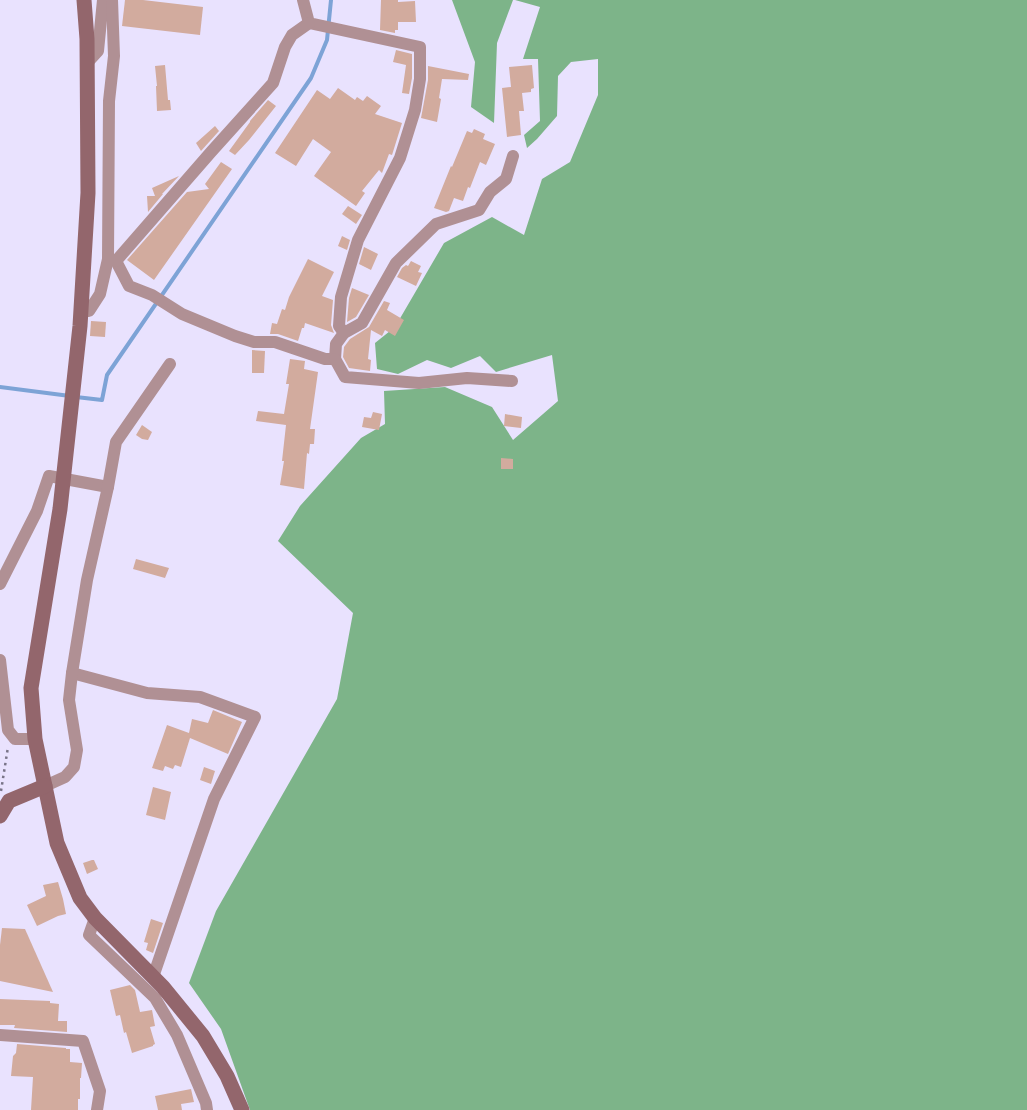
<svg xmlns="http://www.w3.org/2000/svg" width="1027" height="1110" font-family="Helvetica,sans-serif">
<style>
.forest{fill:#7db489}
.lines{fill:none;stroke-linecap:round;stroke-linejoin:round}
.stream{stroke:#7da3d6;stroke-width:4}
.building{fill:#d2ab9e}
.path{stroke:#797488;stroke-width:2.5;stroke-dasharray:2.5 4;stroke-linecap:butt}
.street{stroke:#b09094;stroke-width:12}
.secondary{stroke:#93666c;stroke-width:15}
</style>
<rect width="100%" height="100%" fill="#e9e2fe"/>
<!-- forest -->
<g class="forest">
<polygon points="452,0 513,0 497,43 494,123 471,107 475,62"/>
<polygon points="515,0 1027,0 1027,1110 250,1110 221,1029 189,983 216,911 337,699 353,613 278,541 300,506 361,438 385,424 384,391 445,387 492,407 513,440 558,401 552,355 496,372 480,356 451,368 427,360 398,374 377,369 375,343 395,327 444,243 492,217 524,235 542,179 570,162 598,95 598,59 571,62 558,76 557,116 537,139 527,148 524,135 540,121 538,59 523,59 540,7"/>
</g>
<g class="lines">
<!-- stream -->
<g class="stream">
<polyline points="0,387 70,396"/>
<polyline points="76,397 102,400 107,375 311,78 327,40 331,0"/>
</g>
</g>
<!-- building -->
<g class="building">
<polygon points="125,0 143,0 203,7 200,35 122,26"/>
<polygon points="381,0 398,0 398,2 415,1 416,22 398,22 398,30 395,30 395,33 380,30"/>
<polygon points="396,50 412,54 412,78 409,94 402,93 406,65 393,62"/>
<polygon points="165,65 168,100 170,100 171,110 157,111 156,86 157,86 155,66"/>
<polygon points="532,65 534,88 531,89 531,92 522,93 524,111 519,111 521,135 507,137 502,88 511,87 509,67"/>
<polygon points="428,66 469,74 468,80 442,79 439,98 441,99 437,122 421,118 428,80"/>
<polygon points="338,88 355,100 357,97 363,101 367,96 381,106 375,114 402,123 392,155 389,154 382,173 379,170 362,191 365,193 356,206 314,176 331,152 313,139 296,166 275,153 317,90 330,99"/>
<polygon points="268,100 276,106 249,140 235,155 229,151 250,122 250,121"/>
<polygon points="215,126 219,131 201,151 196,143"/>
<polygon points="474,129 485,134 483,139 495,144 486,165 480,162 470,188 468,187 463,201 454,198 449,211 446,212 434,208 451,166 452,167 467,131 472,133"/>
<polygon points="221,162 232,169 154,280 127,260 187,192 209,189 205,184"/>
<polygon points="179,176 162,194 163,194 148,212 147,196 155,196 152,188"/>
<polygon points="348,206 362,215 356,224 342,214"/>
<polygon points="342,236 350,240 347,250 338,246"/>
<polygon points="364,247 378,254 371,270 359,264"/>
<polygon points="308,259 334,272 322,296 333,300 331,325 334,333 305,323 304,328 302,328 298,341 278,334 270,334 272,323 277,324 282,309 285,310 289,297"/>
<polygon points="411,261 421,266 418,272 422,273 416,286 397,277 402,268 406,265 408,266"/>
<polygon points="352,288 369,295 356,317 347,322 349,298"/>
<polygon points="384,301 390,303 387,310 404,320 395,336 385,330 382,336 371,330 368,359 371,360 370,371 349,368 343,357 344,347 350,339 369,327"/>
<polygon points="91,321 106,322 105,337 90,336"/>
<polygon points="252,350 265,351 264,373 252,373"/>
<polygon points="290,359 305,361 304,369 318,372 310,429 315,429 314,444 310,444 309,454 307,453 304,489 280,485 284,461 282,461 286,425 256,421 258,411 284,414 289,384 286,384"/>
<polygon points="373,412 382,414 379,430 362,427 364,417 371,418"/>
<polygon points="505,414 522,417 521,428 504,426"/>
<polygon points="142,425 152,432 148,440 142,439 136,435"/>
<polygon points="501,458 513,459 513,469 501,469"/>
<polygon points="136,559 169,568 165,578 133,569"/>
<polygon points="213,710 242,722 228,754 190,738 181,767 175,765 173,769 165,766 163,771 152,768 167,725 189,733 192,719 208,723"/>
<polygon points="204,767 215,771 211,784 200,780"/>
<polygon points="153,787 171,792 165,820 146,815"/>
<polygon points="92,860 94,860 98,869 87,874 83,863"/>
<polygon points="58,882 63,899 66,914 58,916 37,926 27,905 46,896 43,885"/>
<polygon points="151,919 163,923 153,953 146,950 148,943 144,942"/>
<polygon points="2,928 25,929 53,992 0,981 0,945"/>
<polygon points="130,985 135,990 140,1012 152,1010 155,1026 150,1027 155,1044 153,1045 153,1046 132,1053 126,1032 124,1033 120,1015 116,1016 110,990"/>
<polygon points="0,999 50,1001 50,1003 59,1004 58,1021 67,1021 67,1032 14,1028 15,1025 0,1025"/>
<polygon points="17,1044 66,1048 66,1049 70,1049 70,1062 82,1063 81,1078 80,1078 80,1099 78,1099 78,1110 31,1110 33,1077 11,1076 13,1056 16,1053"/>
<polygon points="191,1089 194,1102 181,1104 182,1110 158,1110 155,1096"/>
</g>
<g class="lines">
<!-- path -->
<polyline class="path" points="1,791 8,747"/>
<!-- street -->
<g class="street">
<polyline points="303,0 309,23 420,47 420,79 415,110 400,158 358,240 341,297 339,326 344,333"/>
<polyline points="87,63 98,51 103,0"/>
<polyline points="108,259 116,261 129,286 152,295 182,314 235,336 254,342 275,342 325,359 335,359 336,344 344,333 362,323 396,263 436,224 479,210 490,192 506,179 513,156"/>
<polyline points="116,261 211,152 273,83 285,47 292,35 309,23"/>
<polyline points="81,311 89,311 100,294 108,259 109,101 114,56 112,0"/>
<polyline points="335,359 345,377 419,383 467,378 512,381"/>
<polyline points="0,584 37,511 49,476 108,487"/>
<polyline points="0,660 8,730 15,739 35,739"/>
<polyline points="72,673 147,693 200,697 255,717 214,799 153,977"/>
<polyline points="45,786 65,777 74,767 77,750 69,700 72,673 87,580 108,487 116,442 170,364"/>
<polyline points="95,918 89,935 155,998 177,1035 206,1103 207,1110"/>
<polyline points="0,1035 83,1041 100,1091 97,1110"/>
</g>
<!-- secondary -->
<g class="secondary">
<polyline points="84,0 87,39 88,193 80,326 60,509 31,688 35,739 57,843 80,898 95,918 163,987 203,1036 227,1076 242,1110"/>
<polyline points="0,816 9,801 45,786"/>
</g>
</g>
</svg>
